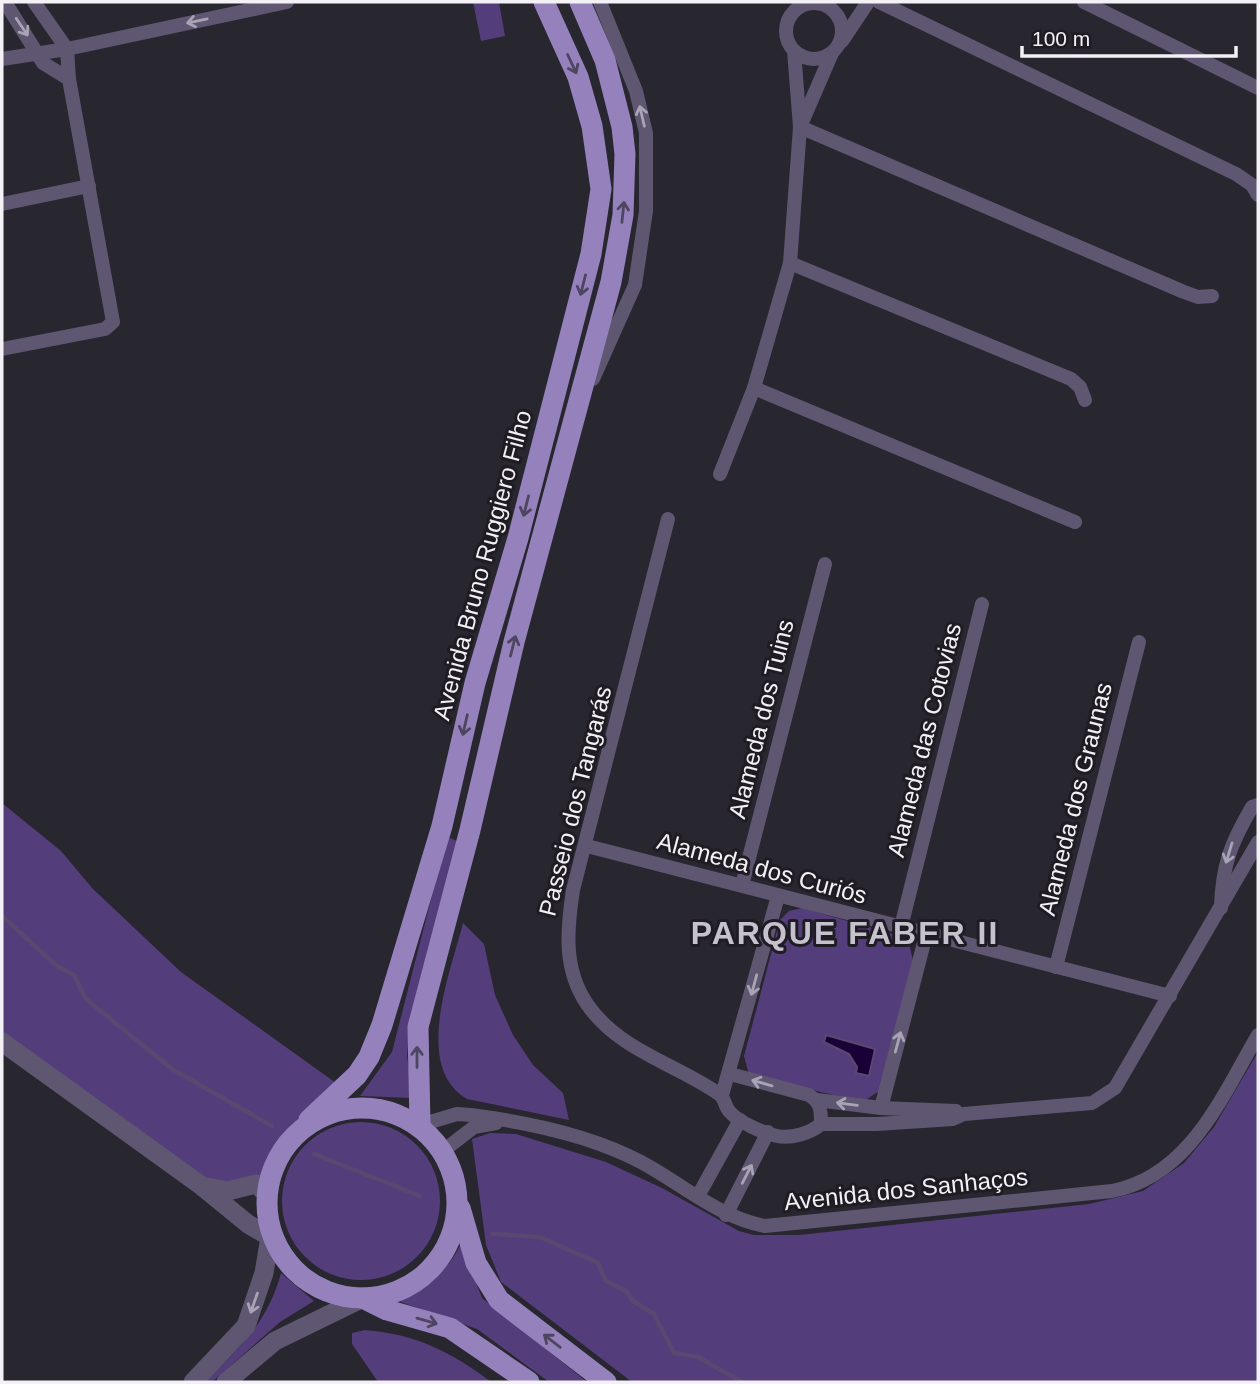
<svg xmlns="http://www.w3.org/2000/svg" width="1260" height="1384" font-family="Arial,sans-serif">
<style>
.green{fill:#543d7b}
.water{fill:#190036;stroke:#5a4870;stroke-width:2}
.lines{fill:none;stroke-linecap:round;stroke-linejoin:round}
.stream{stroke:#5a4870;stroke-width:4.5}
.minor{stroke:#5f5672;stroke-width:14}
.tertiary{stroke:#5f5672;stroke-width:19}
.primary{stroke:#9582bd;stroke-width:21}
.oneway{stroke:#a9a4b4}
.oneway2{stroke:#4e4561}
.labels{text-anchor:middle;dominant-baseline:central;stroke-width:6;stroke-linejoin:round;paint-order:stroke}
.street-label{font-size:24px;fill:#f3f1f6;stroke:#1f1c24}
.district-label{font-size:32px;font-weight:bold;letter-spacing:2px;fill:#c5c2cd;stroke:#1f1c24}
</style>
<rect width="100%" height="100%" fill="#28262e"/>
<!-- green -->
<g class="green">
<polygon points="473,2 499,2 505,36 481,41"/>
<path d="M 2,803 L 61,851 L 93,889 L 181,972 L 343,1088 C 307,1121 279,1145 267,1194 L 218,1190 L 2,1042 Z"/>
<polygon points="450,838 457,841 409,1031 407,1056 413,1098 360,1096 392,1052 446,841"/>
<polygon points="802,908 900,936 909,944 913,960 879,1091 863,1102 749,1075 744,1056 780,920 789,911"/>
<path d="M 463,923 L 484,944 L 495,995 L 513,1035 L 533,1065 L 563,1093 L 569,1120 L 467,1099 C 412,1067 451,971 463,923 Z"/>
<polygon points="1258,1052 1258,1382 632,1382 501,1282 486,1245 472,1139 490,1133 516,1134 606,1162 662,1188 739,1231 754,1235 799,1235 1089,1204 1143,1191 1184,1163 1214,1127"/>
<circle cx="361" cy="1201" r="79"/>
<path d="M 461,1243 L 482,1298 L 587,1382 L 549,1382 L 477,1329 L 401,1302 L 400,1299 C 427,1285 449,1271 461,1243 Z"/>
<path d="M 281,1273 L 314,1301 L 280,1322 L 212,1382 L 204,1382 C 239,1349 268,1322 281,1273 Z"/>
<path d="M 365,1330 C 415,1334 452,1352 491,1382 L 378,1382 L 352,1344 L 352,1333 Z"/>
</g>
<!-- water -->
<polygon class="water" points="826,1035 875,1049 869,1076 856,1073 857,1067 849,1054 824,1042"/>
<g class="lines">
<!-- stream -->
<g class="stream">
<polyline points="2,916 57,966 74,975 86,999 172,1069 272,1126"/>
<polyline points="314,1154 420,1196"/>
<polyline points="493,1234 540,1237 598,1263 606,1281 626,1291 633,1301 654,1314 674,1353 698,1357 742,1382"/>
</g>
<!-- minor -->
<g class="minor">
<polyline points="5,2 43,63 69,79"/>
<polyline points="879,2 1236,174 1252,185 1258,195"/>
<polyline points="1084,2 1258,88"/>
<circle cx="814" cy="31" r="28"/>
<polyline points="842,41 868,2"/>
<polyline points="794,51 800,127 1184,292 1198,297 1212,296"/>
<polyline points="2,59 67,49 287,2"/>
<polyline points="2,204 89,186"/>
<polyline points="790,263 1071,379 1080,387 1085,400"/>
<polyline points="2,349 105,329 113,322 69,79 67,49 34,2"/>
<polyline points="593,379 635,285 646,211 646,133 636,91 600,2"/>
<polyline points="754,388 1075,522"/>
<polyline points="720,474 754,388 790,263 800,127 832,53"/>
<path d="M 668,519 L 573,890 C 567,929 563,969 587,1004 C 618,1050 676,1064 719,1094 C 724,1097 725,1106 729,1111 C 738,1122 763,1133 777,1136 C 791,1139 811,1133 821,1124 L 877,1124 L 953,1119 L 964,1114 L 1092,1103 L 1115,1088 L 1258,842"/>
<polyline points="587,846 1170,996"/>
<polyline points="742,885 825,564"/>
<path d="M 1221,908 C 1222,865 1231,843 1252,807 L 1258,805"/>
<polyline points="901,927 982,604"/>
<polyline points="1056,967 1139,642"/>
<path d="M 730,1074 L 809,1095 C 821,1103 821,1110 821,1124"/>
<polyline points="722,1095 778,896"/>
<polyline points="817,1100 881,1108 956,1111"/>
<polyline points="881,1108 926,935"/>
<path d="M 420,1125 L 457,1114 L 471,1115 C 526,1122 592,1136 641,1162 C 682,1184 718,1217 765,1226 L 1112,1191 C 1190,1176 1222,1096 1258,1035"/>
<polyline points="443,1151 474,1127 496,1123"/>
<polyline points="698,1196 740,1120"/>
<polyline points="726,1215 768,1132"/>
</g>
<!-- tertiary -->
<g class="tertiary">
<polyline points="2,1042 199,1184 248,1224 270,1237 264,1273 246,1326 193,1382"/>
<polyline points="207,1187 228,1191 256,1184 267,1194"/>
<polyline points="226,1382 275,1341 363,1298"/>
</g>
<!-- primary -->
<g class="primary">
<circle cx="362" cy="1203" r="95"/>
<polyline points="309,1120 357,1075 369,1057 382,1025 442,826 475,683 518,538 591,254 601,189 592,126 578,77 544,2"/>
<polyline points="420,1125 418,1027 470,830 514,642 611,282 623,215 625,154 622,127 605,60 580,2"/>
<polyline points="460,1208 476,1263 499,1300 606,1382"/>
<polyline points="363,1298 387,1310 450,1328 529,1382"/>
</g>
</g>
<!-- one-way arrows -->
<defs><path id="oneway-shaft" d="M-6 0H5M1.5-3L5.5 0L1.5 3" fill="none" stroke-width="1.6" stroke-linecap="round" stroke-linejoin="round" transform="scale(1.75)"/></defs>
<g class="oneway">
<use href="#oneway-shaft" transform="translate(197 21) rotate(168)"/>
<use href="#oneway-shaft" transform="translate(22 27) rotate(56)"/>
<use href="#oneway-shaft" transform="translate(642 116) rotate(-103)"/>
<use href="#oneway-shaft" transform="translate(1229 853) rotate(107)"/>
<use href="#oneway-shaft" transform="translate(754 985) rotate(105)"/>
<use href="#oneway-shaft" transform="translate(898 1042) rotate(-75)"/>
<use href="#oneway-shaft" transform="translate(762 1083) rotate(-164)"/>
<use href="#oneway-shaft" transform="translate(847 1104) rotate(-173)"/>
<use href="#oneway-shaft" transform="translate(747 1174) rotate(-63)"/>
<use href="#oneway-shaft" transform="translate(254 1303) rotate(109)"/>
</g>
<g class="oneway2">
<use href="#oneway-shaft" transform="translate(572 64) rotate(65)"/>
<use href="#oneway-shaft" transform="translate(623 212) rotate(-84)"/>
<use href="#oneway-shaft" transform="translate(583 285) rotate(104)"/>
<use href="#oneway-shaft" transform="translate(526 506) rotate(104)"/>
<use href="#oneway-shaft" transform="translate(513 646) rotate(-76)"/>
<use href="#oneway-shaft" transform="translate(465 725) rotate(103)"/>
<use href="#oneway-shaft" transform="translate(417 1057) rotate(-90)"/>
<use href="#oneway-shaft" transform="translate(427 1321) rotate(16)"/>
<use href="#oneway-shaft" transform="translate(552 1341) rotate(-142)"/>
</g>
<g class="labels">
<!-- street labels -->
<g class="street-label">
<text transform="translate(482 565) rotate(-75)">Avenida Bruno Ruggiero Filho</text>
<text transform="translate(761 719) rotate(-76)">Alameda dos Tuins</text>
<text transform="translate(924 740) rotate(-76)">Alameda das Cotovias</text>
<text transform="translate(1075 799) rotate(-76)">Alameda dos Graunas</text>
<text transform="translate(575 801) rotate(-76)">Passeio dos Tangarás</text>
<text transform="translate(762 868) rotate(15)">Alameda dos Curiós</text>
<text transform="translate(906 1189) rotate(-6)">Avenida dos Sanhaços</text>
</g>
<!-- district labels -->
<g class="district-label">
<text x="845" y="933">PARQUE FABER II</text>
</g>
</g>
<!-- border -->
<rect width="1260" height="1384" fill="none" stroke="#f3f1f6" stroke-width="7"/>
<!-- scale -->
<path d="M1022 46v10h214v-10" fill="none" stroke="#f3f1f6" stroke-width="3.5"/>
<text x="1032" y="46" font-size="21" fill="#f3f1f6" stroke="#1f1c24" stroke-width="5" paint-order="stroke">100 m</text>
</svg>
